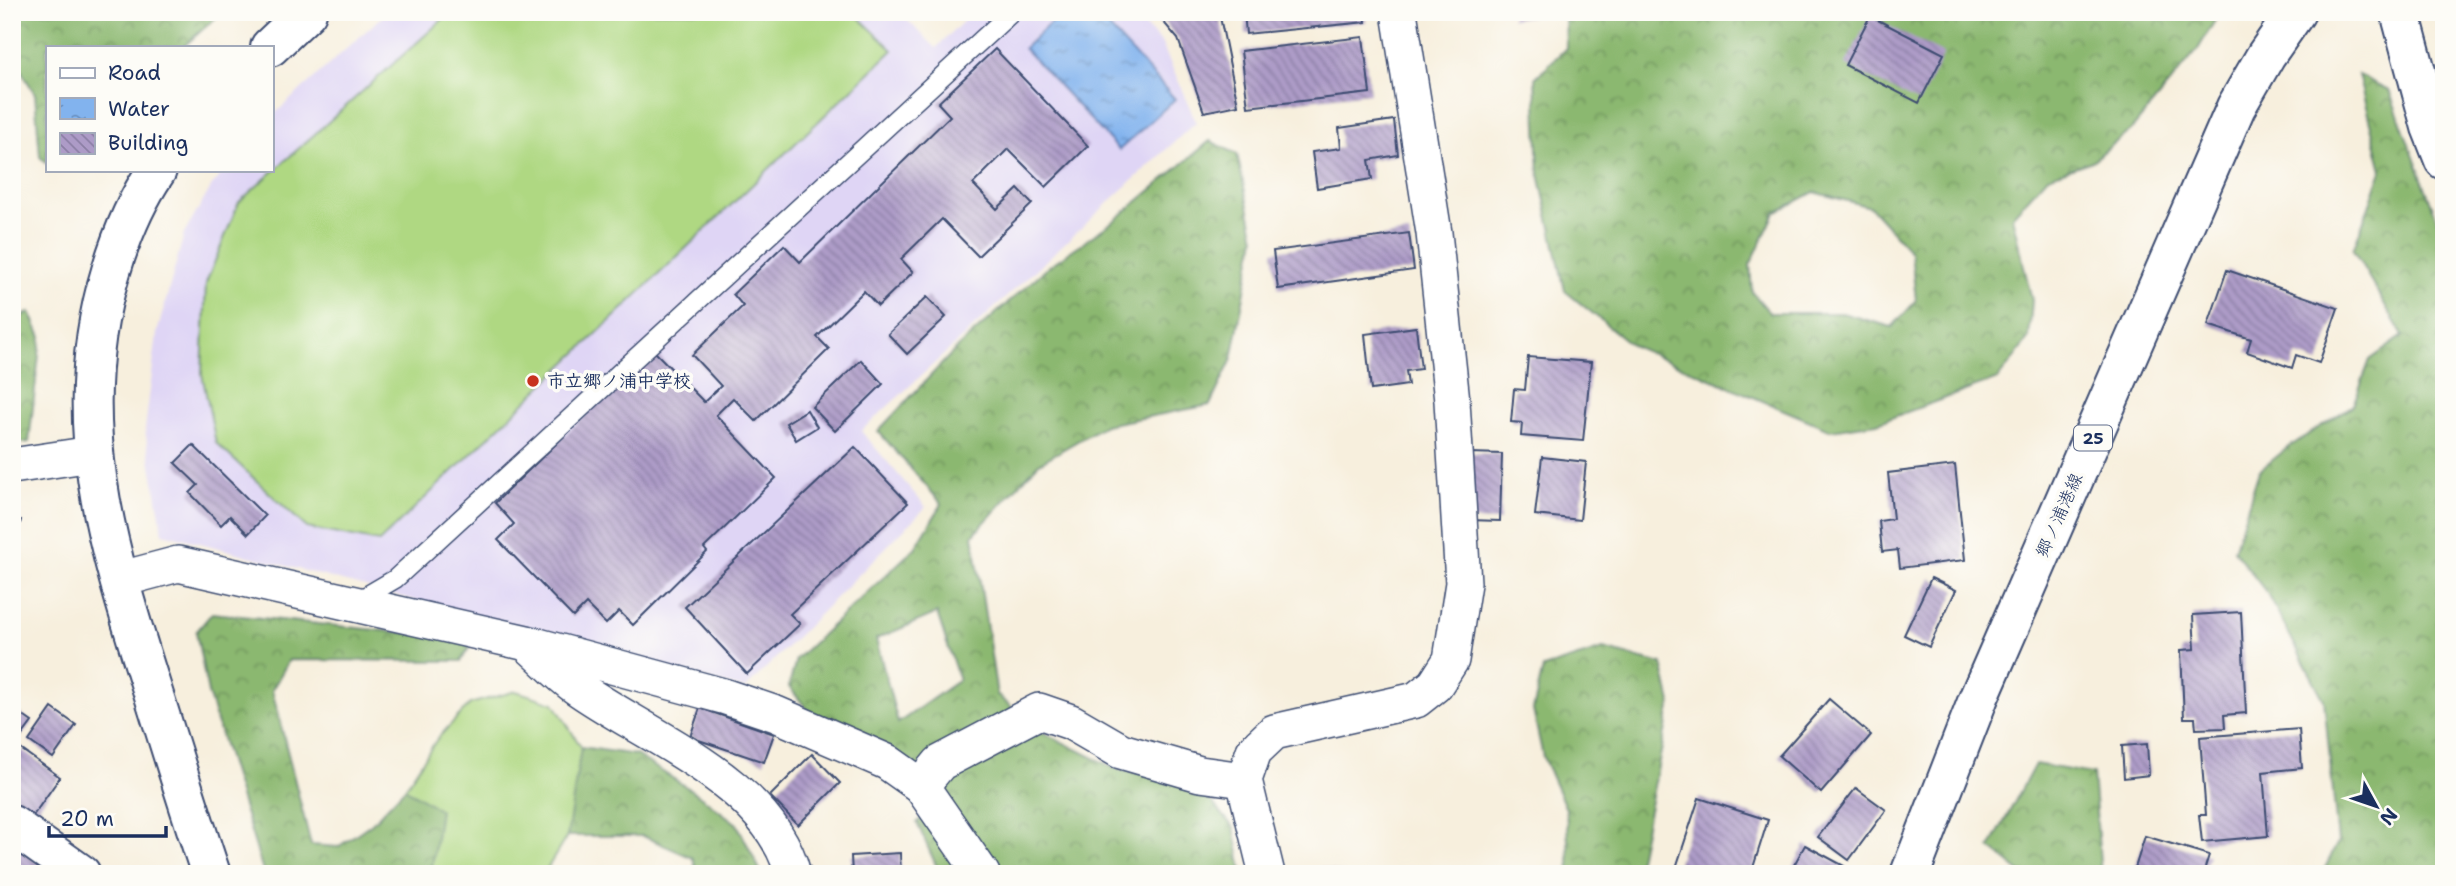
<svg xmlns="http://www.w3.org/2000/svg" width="2456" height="886" font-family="'Shantell Sans','Klee One',sans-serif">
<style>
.built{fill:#dfd5f5}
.forest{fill:url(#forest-crowns);stroke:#537467;stroke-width:2;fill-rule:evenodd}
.garden{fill:#afd882;stroke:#658470;stroke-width:2}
.water{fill:url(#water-ripples);stroke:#4e71a6;stroke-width:2}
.building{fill:url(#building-back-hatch)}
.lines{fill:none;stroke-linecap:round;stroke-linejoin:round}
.lane-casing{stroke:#3c4c71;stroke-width:21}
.street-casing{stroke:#3c4c71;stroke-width:38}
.secondary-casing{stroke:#3c4c71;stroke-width:42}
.primary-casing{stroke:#3c4c71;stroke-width:42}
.lane{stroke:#fff;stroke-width:18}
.street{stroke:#fff;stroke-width:35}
.secondary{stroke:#fff;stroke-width:38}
.primary{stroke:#fff;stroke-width:38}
.poi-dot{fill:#c8321e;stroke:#fdfcf7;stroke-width:2.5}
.labels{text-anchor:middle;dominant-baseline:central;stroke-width:7;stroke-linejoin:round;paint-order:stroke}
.shield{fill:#fdfcf7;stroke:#5f6c8c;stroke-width:2}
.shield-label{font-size:16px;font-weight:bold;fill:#1b2f5e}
.poi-label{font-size:18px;font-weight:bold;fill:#1b2f5e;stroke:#fdfcf7;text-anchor:start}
.street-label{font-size:18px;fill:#1b2f5e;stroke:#fdfcf7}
</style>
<defs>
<pattern id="forest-crowns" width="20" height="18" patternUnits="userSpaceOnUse" patternTransform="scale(1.75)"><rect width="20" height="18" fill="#8bb870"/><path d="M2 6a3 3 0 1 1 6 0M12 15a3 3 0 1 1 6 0" fill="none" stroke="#71965f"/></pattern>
<pattern id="water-ripples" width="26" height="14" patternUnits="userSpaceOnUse" patternTransform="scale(1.75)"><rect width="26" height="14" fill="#82b3ee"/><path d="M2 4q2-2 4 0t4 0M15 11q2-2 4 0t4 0" fill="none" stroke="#6a92c4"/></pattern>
<pattern id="building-back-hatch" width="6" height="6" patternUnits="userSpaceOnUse" patternTransform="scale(1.75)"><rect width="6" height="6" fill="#ad9bc7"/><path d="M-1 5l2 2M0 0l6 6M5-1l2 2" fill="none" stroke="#8c7fa5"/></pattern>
</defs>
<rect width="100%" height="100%" fill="#fdfcf7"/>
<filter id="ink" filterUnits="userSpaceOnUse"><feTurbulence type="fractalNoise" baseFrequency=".0143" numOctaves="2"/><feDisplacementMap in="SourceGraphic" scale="14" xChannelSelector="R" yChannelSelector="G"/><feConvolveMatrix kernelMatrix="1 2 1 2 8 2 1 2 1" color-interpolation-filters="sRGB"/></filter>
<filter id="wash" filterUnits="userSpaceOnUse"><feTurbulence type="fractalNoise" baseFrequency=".00686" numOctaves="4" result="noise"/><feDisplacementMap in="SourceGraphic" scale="28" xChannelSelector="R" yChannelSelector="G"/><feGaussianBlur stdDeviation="1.57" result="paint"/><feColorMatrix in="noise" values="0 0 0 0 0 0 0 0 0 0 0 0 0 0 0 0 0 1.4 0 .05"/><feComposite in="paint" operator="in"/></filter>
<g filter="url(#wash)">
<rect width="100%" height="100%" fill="#f7efdd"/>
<!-- built -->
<polygon class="built" points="387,12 899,12 936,48 973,12 1131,12 1161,42 1196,122 861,431 926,507 745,689 163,533 145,430 157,333 184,234 213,184 225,170 271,170 271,117"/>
<!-- forest -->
<g class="forest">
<polygon points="12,12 222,12 183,47 47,47 47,163 40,157 35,94 12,55"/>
<path d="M 1565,12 L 2220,12 L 2197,51 L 2131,130 L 2092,161 L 2048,176 L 2012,216 L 2032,300 L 2029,338 L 1998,379 L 1877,423 L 1831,430 L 1633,346 L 1565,291 L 1539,174 L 1535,78 L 1566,48 ZM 1814,192 L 1870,207 L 1911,252 L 1916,301 L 1892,327 L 1842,313 L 1770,313 L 1752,292 L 1750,265 L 1775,213 Z"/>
<polygon points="2358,75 2389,90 2444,238 2444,383 2437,394 2444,424 2444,874 2322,874 2338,842 2324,700 2269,596 2234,550 2259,471 2286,449 2353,405 2370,360 2403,336 2353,250 2382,170"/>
<path d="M 1210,141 L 1237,154 L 1255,238 L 1232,359 L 1210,405 L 1105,425 L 1038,464 L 973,535 L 997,695 L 1042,732 L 1114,768 L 1162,778 L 1207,796 L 1234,828 L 1243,874 L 940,874 L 917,823 L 945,796 L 812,715 L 789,687 L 796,659 L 915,548 L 942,504 L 878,431 L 955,350 L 1048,267 L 1114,221 ZM 937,613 L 959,680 L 898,723 L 876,639 Z"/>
<polygon points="30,312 41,337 29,442 12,444 12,322"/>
<polygon points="212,613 474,640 461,661 289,660 272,690 311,845 338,847 372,823 405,788 440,810 431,874 264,874 208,693 196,632"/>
<polygon points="1603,649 1662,664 1671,703 1636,874 1570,874 1566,809 1543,757 1533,710 1543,668"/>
<polygon points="581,747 636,755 696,793 737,824 762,874 697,874 693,858 643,836 567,836"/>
<polygon points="2035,764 2093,774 2101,874 2023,874 1990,848"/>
</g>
<!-- garden -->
<g class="garden">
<polygon points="451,12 853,12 893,50 379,542 307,528 216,443 202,374 206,283 239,202"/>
<polygon points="516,691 554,703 581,747 567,836 544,874 431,874 440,810 405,788 437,739 470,704"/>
</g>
<!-- water -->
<polygon class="water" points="1062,12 1095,12 1175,99 1119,150 1024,48"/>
<g id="blocks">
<!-- building -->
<g class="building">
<polygon points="1155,12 1219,12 1238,105 1204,112 1178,39"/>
<polygon points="1244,12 1365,12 1366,22 1246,34"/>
<polygon points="1511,12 1548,12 1548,14 1512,19"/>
<polygon points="1870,16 1944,54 1919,103 1845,65"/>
<polygon points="1363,37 1370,93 1248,107 1241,51"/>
<polygon points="995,49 1088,146 1046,187 1008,149 973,184 997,209 1018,189 1032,204 978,256 942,219 901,259 913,272 878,306 864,291 817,337 829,349 756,421 733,398 716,415 776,478 704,548 707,552 633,625 619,611 606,624 586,604 573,617 498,540 514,524 495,503 653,350 704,402 721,386 692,355 743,306 733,294 784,245 800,262 950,116 938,103"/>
<polygon points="1394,120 1398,155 1369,160 1372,179 1317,188 1312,152 1341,148 1339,128"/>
<polygon points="1409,233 1414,270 1278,289 1273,251"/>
<polygon points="2227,270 2338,308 2319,363 2296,355 2292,368 2247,352 2251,339 2208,325"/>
<polygon points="927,297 946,317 907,354 888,334"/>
<polygon points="1416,327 1421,369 1406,371 1408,385 1371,390 1365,334"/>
<polygon points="1528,357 1591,362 1583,441 1521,436 1522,423 1511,422 1514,389 1525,390"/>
<polygon points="861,360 883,384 835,431 812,407"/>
<polygon points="807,410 817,427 796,440 786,423"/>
<polygon points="193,445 265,516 248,534 230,516 221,525 190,493 198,485 175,463"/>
<polygon points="855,447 908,503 790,614 800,624 747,674 685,607"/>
<polygon points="1470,453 1502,454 1500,521 1469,520"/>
<polygon points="1542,457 1586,462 1580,520 1535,515"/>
<polygon points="1955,465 1965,560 1900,568 1898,550 1882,552 1879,521 1893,519 1888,473"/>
<polygon points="12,518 21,520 13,549 12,549"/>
<polygon points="1931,578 1956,590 1929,647 1904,635"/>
<polygon points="2241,612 2246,713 2224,715 2225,728 2196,729 2195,718 2184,718 2181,650 2195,649 2193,615"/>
<polygon points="1829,699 1871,735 1821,793 1779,756"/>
<polygon points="12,708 32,722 15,745 60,777 32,817 12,803"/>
<polygon points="52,708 76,725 53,758 29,741"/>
<polygon points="700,708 774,734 764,762 690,737"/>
<polygon points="2299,729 2302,768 2263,772 2268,836 2202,842 2199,815 2206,815 2200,737"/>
<polygon points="2147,744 2149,775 2124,778 2122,746"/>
<polygon points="812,754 840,783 798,825 770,796"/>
<polygon points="1856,788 1886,810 1849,860 1818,837"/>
<polygon points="1699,798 1768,820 1751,874 1674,874"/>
<polygon points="2145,836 2209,855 2203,874 2155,874 2135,868"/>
<polygon points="12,845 46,868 42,874 12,874"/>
<polygon points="1805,845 1844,866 1840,874 1789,874"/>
<polygon points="900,853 901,874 852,874 851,856"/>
<polygon points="1320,867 1344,873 1344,874 1319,874"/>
</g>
</g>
</g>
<g filter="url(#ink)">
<use href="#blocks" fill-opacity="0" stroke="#3c4c71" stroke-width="2"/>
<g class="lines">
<defs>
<polyline id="lane" points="354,603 395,579 1012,12"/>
<g id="street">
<polyline points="12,466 92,454"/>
<polyline points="118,580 178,564 527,643 723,696 776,714 887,762 921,786 982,874"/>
<path d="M 531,647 C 546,660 559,675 575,686 C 646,737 769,781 793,874"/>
<polyline points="921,786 940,763 1039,711 1071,722 1121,751 1200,774 1244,780"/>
<polyline points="1267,874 1244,780 1254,751 1274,732 1416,700 1435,685 1451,660 1463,583 1452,401 1434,233 1399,12"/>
</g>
<g id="secondary">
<polyline points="2400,12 2431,127 2444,160"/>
<polyline points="270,47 307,12"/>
<path d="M 157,170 C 135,202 122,234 111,271 C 66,418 107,546 151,686 C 171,749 190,812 211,874"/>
<polyline points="12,825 81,874"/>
</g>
<polyline id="primary" points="1910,874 1979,697 2236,107 2266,55 2296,12"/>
</defs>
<!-- lane casing -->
<use href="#lane" class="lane-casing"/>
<!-- street casing -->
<use href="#street" class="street-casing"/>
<!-- secondary casing -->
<use href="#secondary" class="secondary-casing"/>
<!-- primary casing -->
<use href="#primary" class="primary-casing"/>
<!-- lane -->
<use href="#lane" class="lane"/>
<!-- street -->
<use href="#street" class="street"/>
<!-- secondary -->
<use href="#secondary" class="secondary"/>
<!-- primary -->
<use href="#primary" class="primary"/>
</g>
</g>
<!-- markers -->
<circle class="poi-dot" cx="533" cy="381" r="7"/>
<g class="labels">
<!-- shield labels -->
<rect class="shield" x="2074" y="425.5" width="38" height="25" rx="5"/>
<g class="shield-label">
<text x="2093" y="438">25</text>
</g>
<!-- poi labels -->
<g class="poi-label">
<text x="547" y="381">市立郷ノ浦中学校</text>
</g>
<!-- street labels -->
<g class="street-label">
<text transform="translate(2059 515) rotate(-66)">郷ノ浦港線</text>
</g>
</g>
<!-- margin -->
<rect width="2456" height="886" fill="none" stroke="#fdfcf7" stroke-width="42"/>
<!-- legend -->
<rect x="46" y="46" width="228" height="126" fill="#fdfcf7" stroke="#a3aaba" stroke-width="2"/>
<rect x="60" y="68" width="35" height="10" fill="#ffffff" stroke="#a3aaba" stroke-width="2"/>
<text x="108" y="80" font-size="21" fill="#1b2f5e">Road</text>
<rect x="60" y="98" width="35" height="21" fill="url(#water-ripples)" stroke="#a3aaba" stroke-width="2"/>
<text x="108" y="116" font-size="21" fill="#1b2f5e">Water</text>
<rect x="60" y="133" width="35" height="21" fill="url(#building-back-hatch)" stroke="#a3aaba" stroke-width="2"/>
<text x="108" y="150" font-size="21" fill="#1b2f5e">Building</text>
<!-- north arrow -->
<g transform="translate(2376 806) rotate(130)" stroke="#fdfcf7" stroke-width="5" paint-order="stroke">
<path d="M0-5L12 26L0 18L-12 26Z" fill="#1b2f5e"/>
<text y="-10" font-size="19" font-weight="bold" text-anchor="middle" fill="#1b2f5e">N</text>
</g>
<!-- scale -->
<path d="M49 826v10h117v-10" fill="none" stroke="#1b2f5e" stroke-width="3.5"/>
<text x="60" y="826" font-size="21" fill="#1b2f5e" stroke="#fdfcf7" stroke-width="5" paint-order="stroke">20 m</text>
</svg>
